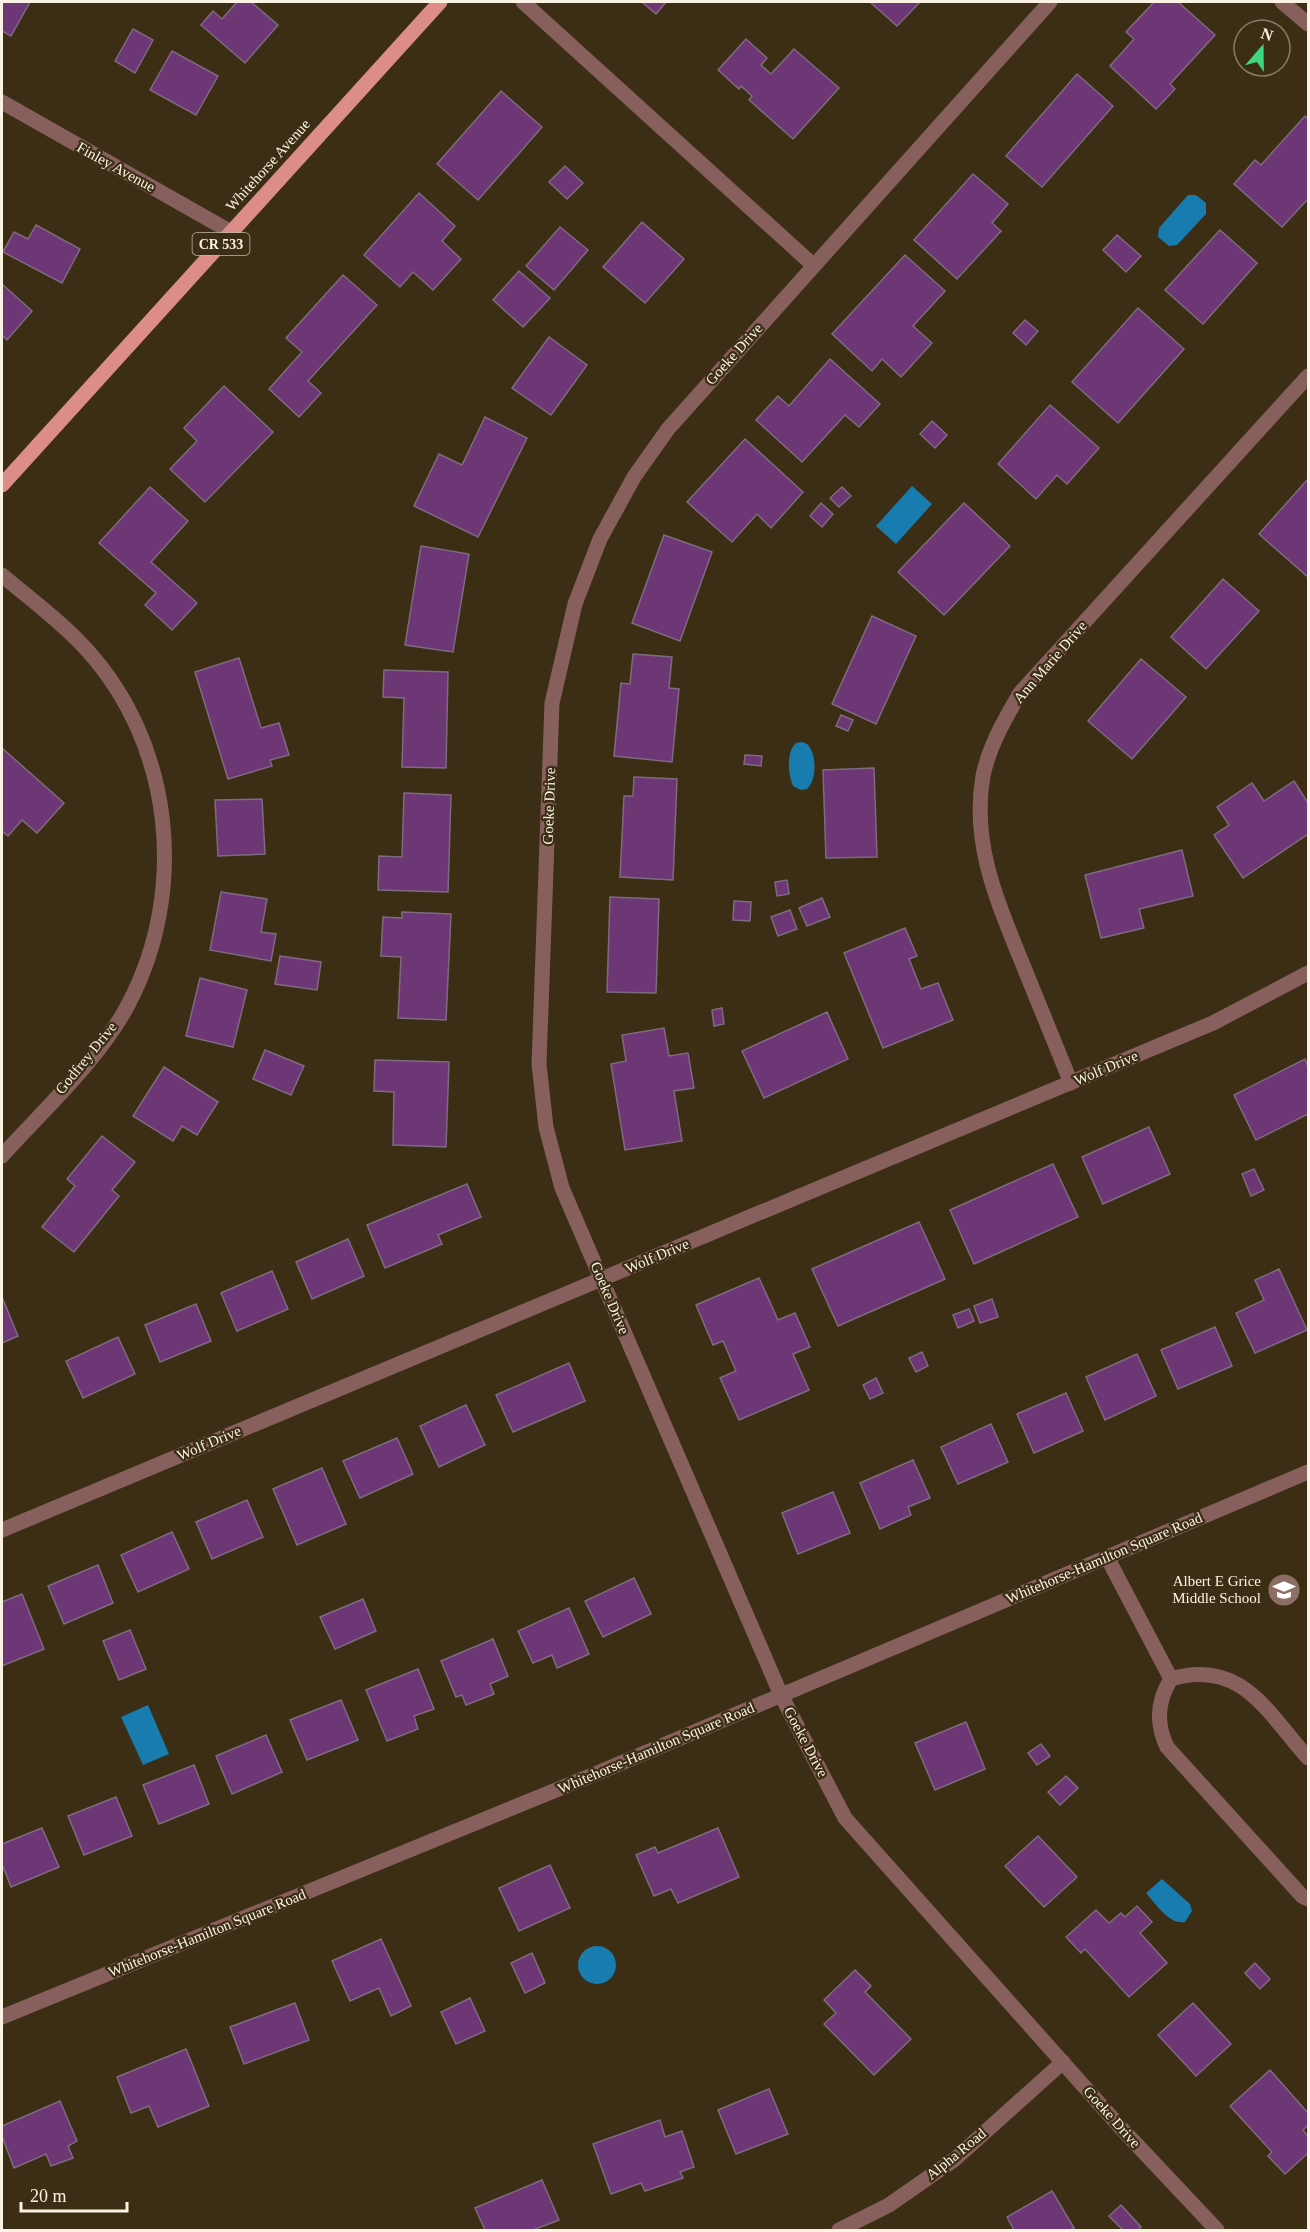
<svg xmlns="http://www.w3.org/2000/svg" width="1310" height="2232" font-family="Georgia,serif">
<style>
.water{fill:#187caf}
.building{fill:#6d3674;stroke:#7f6a81;stroke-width:1.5}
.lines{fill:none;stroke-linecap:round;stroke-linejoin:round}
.service{stroke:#87605d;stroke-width:15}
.minor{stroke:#87605d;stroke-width:15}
.tertiary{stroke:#87605d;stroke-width:15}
.primary{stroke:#dd8d88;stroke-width:15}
.labels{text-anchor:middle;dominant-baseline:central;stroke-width:4.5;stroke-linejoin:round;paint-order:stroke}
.shield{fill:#3b2e14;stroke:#c1b7a4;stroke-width:1.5}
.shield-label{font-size:14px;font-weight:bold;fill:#faf2e2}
.street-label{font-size:15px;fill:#faf2e2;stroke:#3b2e14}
.poi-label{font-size:15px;fill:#faf2e2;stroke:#3b2e14;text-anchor:end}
</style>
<rect width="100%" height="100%" fill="#3b2e14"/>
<!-- water -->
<g class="water">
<polygon points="1188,195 1196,195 1206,203 1206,214 1177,245 1169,246 1158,237 1159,228"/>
<polygon points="912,486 932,504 896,544 876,526"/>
<path d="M 802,742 L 807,744 C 817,753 817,780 807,789 L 801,790 L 793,786 C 788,774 786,752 796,743 Z"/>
<polygon points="148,1705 169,1754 143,1765 121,1717"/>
<path d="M 1162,1879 L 1190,1904 L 1192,1911 L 1185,1922 C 1169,1925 1156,1904 1146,1893 Z"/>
<circle cx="597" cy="1965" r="19"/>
</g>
<!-- building -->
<g class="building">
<polygon points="2,2 30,2 11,36 2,31"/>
<polygon points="237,2 251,2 278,25 245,63 201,25 213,11 222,19"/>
<polygon points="642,2 666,2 656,14"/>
<polygon points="870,2 920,2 897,26"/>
<polygon points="1154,2 1178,2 1215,35 1170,84 1175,89 1156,109 1110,66 1134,39 1126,32"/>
<polygon points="133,29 153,40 135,73 115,61"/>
<polygon points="746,39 767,58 761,65 771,74 794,49 839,88 793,139 749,100 752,96 741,86 739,89 718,70"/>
<polygon points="172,51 218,76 196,115 150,90"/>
<polygon points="1077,74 1113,106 1042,187 1006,156"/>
<polygon points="501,91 542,127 478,200 437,164"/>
<polygon points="1305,116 1308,119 1308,199 1282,227 1234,184 1255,160 1261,165"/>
<polygon points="565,166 583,183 567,199 549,182"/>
<polygon points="973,174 1008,204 992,223 1001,231 957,279 914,240"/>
<polygon points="419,193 455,226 442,241 461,259 433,290 413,272 400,287 364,255"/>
<polygon points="642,222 684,259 645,303 603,267"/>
<polygon points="36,225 80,249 62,283 3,252 14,232 28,239"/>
<polygon points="560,227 588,250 554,290 526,266"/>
<polygon points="1220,230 1257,263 1203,324 1165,290"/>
<polygon points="1117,235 1141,256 1126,272 1103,250"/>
<polygon points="905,255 945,291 913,326 932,343 901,377 882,359 872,371 832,334"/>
<polygon points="519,271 550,298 523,327 493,300"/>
<polygon points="343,275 377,305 308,381 321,393 299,417 269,389 302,352 286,338"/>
<polygon points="2,284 32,311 7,340 2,335"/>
<polygon points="1138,308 1184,349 1118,423 1072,382"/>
<polygon points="1025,320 1038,331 1026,345 1013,333"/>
<polygon points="549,337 587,365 551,415 512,388"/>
<polygon points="830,359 880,404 859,427 845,415 802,462 756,420 778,396 789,406"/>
<polygon points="224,386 273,432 205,502 170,469 197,441 184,428"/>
<polygon points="1050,405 1099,448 1067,484 1057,475 1036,499 998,464"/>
<polygon points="485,417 527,438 478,537 414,506 439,454 462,465"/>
<polygon points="932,421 947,435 935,448 920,434"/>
<polygon points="745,439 803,492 771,528 757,514 732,542 687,502"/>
<polygon points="1308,479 1308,577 1259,534"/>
<polygon points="150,487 188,521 151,562 197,603 172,630 145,605 156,593 99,543"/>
<polygon points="842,487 851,496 839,507 830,498"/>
<polygon points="821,503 833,514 822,527 810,516"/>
<polygon points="964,503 1010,546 944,615 898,572"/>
<polygon points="664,535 712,552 680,641 632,623"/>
<polygon points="421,546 469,554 453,652 405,645"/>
<polygon points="1223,579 1259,611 1206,669 1171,637"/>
<polygon points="872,616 916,636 876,724 832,704"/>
<polygon points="633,654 672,657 669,688 679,689 672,762 614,756 621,683 630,684"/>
<polygon points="239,658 261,728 279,723 289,755 270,760 272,766 228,779 195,672"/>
<polygon points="1141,659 1186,697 1132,759 1088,721"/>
<polygon points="384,670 448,672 446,768 402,767 404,698 383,697"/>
<polygon points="841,715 853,720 848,731 836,726"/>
<polygon points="2,748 64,803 37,833 22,820 8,836 2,831"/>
<polygon points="745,755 762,756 761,766 744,764"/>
<polygon points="874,768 877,857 826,858 823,770"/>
<polygon points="634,777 677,779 673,880 620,877 624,796 633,796"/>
<polygon points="1294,781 1308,803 1308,834 1243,878 1214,835 1229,825 1217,807 1252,783 1264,801"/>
<polygon points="404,793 451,795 448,892 378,890 379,856 402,857"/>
<polygon points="262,799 265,854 218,856 215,800"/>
<polygon points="1182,850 1193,896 1139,909 1144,928 1101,938 1085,875"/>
<polygon points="787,880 789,894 777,896 775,882"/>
<polygon points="221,892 267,899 261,932 276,934 271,961 210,950"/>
<polygon points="610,897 659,899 656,993 607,992"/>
<polygon points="822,898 830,917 807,926 799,908"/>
<polygon points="734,901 751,902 750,921 733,920"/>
<polygon points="790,910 797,929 778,936 771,917"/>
<polygon points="402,912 451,914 446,1020 398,1018 401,957 381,956 383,917 402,918"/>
<polygon points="905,928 917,956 909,959 921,989 938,983 953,1020 883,1048 844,953"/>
<polygon points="280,956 321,962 317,990 275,984"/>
<polygon points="200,978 247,990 233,1047 186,1036"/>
<polygon points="722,1008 724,1024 714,1026 712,1010"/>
<polygon points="827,1012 848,1059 764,1098 742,1051"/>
<polygon points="664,1028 669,1056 688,1053 694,1088 674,1091 682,1141 625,1150 611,1064 626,1061 622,1035"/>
<polygon points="265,1050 304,1066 291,1095 253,1079"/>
<polygon points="1305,1059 1308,1067 1308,1114 1256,1140 1234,1095"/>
<polygon points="375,1060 449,1062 446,1147 393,1145 394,1092 374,1091"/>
<polygon points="164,1067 218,1102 197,1135 182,1126 173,1141 133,1116"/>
<polygon points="1149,1127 1170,1174 1103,1204 1082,1157"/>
<polygon points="102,1136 135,1162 112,1190 119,1196 74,1252 42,1227 75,1186 67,1179"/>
<polygon points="1053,1164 1078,1217 974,1264 950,1210"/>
<polygon points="1254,1169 1264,1190 1251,1196 1242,1174"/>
<polygon points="467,1184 481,1217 438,1235 442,1244 385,1268 367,1225"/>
<polygon points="919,1222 945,1279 838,1326 812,1269"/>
<polygon points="348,1239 364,1276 312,1299 296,1262"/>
<polygon points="1279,1269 1307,1330 1255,1353 1236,1313 1264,1300 1255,1280"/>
<polygon points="272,1271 288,1309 237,1331 221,1293"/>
<polygon points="759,1278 778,1320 795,1313 810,1347 793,1354 809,1390 739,1420 720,1378 736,1371 723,1341 713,1345 696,1305"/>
<polygon points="2,1297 18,1336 2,1343"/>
<polygon points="992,1299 998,1317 980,1323 974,1306"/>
<polygon points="196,1304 211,1341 160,1362 145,1325"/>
<polygon points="969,1309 974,1321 958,1328 953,1315"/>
<polygon points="1215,1327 1232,1366 1178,1389 1161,1350"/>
<polygon points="118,1337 135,1374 83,1398 66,1361"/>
<polygon points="922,1352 928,1366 916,1372 909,1358"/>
<polygon points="1137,1354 1156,1396 1105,1420 1086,1377"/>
<polygon points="569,1363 585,1401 513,1432 496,1395"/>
<polygon points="876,1378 883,1393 870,1399 863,1385"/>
<polygon points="1066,1393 1083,1431 1034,1453 1017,1414"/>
<polygon points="466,1405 485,1445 439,1467 420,1426"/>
<polygon points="991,1424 1008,1462 958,1484 941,1447"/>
<polygon points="397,1438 413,1474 360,1498 343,1461"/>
<polygon points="913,1460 930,1498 908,1507 911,1515 880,1529 860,1483"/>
<polygon points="322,1468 346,1524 297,1545 273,1489"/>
<polygon points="833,1492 850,1533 798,1554 782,1513"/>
<polygon points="247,1500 263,1537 212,1559 196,1522"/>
<polygon points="172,1532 189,1569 138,1592 121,1555"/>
<polygon points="98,1565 113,1603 64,1624 48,1586"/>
<polygon points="634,1578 651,1614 603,1637 585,1601"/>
<polygon points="22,1594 44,1649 2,1666 2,1602"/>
<polygon points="363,1599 376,1631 335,1649 320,1617"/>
<polygon points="569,1608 589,1654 557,1668 552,1655 533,1663 518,1631"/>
<polygon points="130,1630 146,1669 119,1680 103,1641"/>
<polygon points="493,1639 508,1676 490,1684 494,1694 466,1705 462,1695 456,1697 441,1661"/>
<polygon points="418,1669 434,1709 414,1716 418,1729 387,1741 366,1690"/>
<polygon points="341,1700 358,1740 307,1760 290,1720"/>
<polygon points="966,1722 985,1769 935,1790 915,1743"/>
<polygon points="266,1735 282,1772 232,1794 216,1756"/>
<polygon points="1041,1744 1050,1756 1037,1765 1028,1753"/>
<polygon points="194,1765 209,1804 159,1824 143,1785"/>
<polygon points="1066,1776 1078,1788 1060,1805 1048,1792"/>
<polygon points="116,1797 132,1836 84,1855 68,1816"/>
<polygon points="42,1828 59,1867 11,1887 2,1864 2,1844"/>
<polygon points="718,1828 739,1877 678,1903 671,1889 654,1896 636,1855 655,1847 658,1853"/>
<polygon points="1038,1836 1077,1877 1044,1907 1005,1866"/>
<polygon points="550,1865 570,1908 519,1931 499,1888"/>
<polygon points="1137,1906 1152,1922 1140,1933 1167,1963 1129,1997 1085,1949 1081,1953 1066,1937 1096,1910 1109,1923 1121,1913 1125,1917"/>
<polygon points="381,1939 411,2006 391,2016 379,1988 350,2001 332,1961"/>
<polygon points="532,1953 545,1983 525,1993 511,1963"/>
<polygon points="1255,1963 1270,1979 1260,1989 1245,1973"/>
<polygon points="855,1970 871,1986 865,1992 911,2039 874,2075 824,2024 836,2013 824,2000"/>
<polygon points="470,1998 485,2031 456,2044 441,2012"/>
<polygon points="295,2003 309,2040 244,2064 230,2027"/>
<polygon points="1193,2003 1231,2044 1196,2076 1158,2035"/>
<polygon points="186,2049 209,2106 158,2127 149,2106 131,2113 117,2077"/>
<polygon points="1270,2070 1308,2113 1308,2125 1303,2130 1308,2137 1308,2153 1285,2174 1268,2156 1272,2152 1230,2106"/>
<polygon points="769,2089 788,2134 736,2154 718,2110"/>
<polygon points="60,2101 77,2141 68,2146 73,2158 51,2166 46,2154 14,2168 2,2136 2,2126"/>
<polygon points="660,2120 665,2137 682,2131 694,2167 680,2172 683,2178 645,2191 641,2183 611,2194 593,2144"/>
<polygon points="542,2180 559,2220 533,2230 485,2230 475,2208"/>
<polygon points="1052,2191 1074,2228 1070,2230 1014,2230 1007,2217"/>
<polygon points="1121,2205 1141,2227 1137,2230 1123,2230 1109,2216"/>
</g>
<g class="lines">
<!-- service -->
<g class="service">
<polyline points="1107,1557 1171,1679"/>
<path d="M 1308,1758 C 1267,1712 1241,1658 1171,1679 C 1157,1701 1156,1724 1167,1747 L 1302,1896 L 1308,1899"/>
</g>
<!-- minor -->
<g class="minor">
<polyline points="523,2 813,265"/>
<polyline points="1050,2 668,429 634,477 600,539 575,604 552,703 539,1064 546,1127 562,1188 781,1695 845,1818 1122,2129 1217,2230"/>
<polyline points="1282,2 1308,24"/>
<polyline points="2,102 231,232"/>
<path d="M 2,575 C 30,599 62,622 87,650 C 173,745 188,890 129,1003 C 100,1059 44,1109 2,1156"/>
<path d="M 1071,1083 C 1055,1044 1039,1004 1023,965 C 998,903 971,844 983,776 C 989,746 1005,719 1020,693 L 1308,376"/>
<polyline points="2,1530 1213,1023 1308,973"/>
<polyline points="839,2230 889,2205 955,2159 1063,2062"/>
</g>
<!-- tertiary -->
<polyline class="tertiary" points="2,2017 600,1772 1308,1472"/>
<!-- primary -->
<polyline class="primary" points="2,485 440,2"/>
</g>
<!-- icons -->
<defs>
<symbol id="school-disc" viewBox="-11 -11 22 22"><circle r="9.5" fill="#8d6e63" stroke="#3b2e14"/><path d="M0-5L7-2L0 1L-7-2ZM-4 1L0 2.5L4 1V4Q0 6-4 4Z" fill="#fff"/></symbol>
</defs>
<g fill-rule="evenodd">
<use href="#school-disc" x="1265" y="1571" width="38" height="38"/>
</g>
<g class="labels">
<!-- shield labels -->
<rect class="shield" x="192.5" y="233" width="57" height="22" rx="4.5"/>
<g class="shield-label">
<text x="221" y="244">CR 533</text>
</g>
<!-- street labels -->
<g class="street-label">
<text transform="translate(268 165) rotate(-48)">Whitehorse Avenue</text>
<text transform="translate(116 167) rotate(29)">Finley Avenue</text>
<text transform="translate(734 354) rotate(-48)">Goeke Drive</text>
<text transform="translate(1050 662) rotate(-49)">Ann Marie Drive</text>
<text transform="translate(549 806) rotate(-88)">Goeke Drive</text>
<text transform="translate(86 1058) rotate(-51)">Godfrey Drive</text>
<text transform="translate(1106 1068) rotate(-23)">Wolf Drive</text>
<text transform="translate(657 1256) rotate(-23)">Wolf Drive</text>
<text transform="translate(610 1298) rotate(67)">Goeke Drive</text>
<text transform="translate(209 1443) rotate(-23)">Wolf Drive</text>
<text transform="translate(1104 1558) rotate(-23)">Whitehorse-Hamilton Square Road</text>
<text transform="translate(806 1742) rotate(62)">Goeke Drive</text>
<text transform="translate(656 1748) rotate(-23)">Whitehorse-Hamilton Square Road</text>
<text transform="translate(207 1933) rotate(-22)">Whitehorse-Hamilton Square Road</text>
<text transform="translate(1112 2117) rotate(48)">Goeke Drive</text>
<text transform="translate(956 2154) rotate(-39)">Alpha Road</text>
</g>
<!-- poi labels -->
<g class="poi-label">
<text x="1261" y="1581">Albert E Grice<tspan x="1261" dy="17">Middle School</tspan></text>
</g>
</g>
<!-- border -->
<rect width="1310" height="2232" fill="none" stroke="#faf2e2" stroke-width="6"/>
<!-- north arrow -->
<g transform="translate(1262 48) rotate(20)"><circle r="28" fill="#3b2e14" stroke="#877c66" stroke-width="1.5"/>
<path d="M0-4.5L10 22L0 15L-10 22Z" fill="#3bd77f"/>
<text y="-9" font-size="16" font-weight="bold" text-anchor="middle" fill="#faf2e2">N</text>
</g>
<!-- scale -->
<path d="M21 2202v9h106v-9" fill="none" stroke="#faf2e2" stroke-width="3"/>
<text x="30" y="2202" font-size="18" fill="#faf2e2" stroke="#3b2e14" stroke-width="4.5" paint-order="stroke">20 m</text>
</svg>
